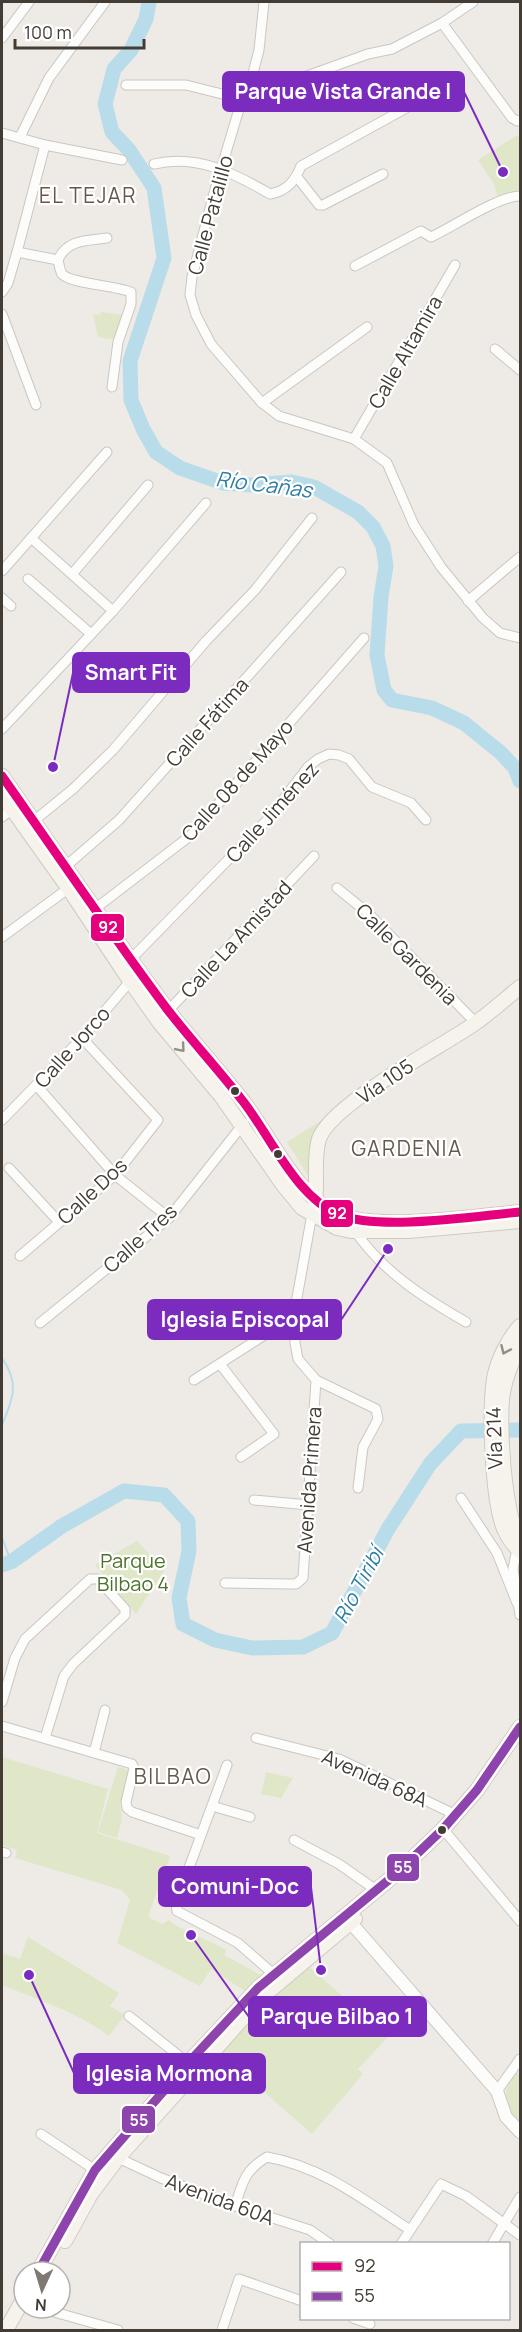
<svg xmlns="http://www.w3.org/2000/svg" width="522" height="2332" font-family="Manrope,sans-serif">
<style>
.green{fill:#dfe7c8}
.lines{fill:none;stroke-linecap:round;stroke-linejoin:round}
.stream{stroke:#b9dcea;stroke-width:2}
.river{stroke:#b9dcea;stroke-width:15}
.minor-casing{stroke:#cac7c3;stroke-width:11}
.tertiary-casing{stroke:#cac7c3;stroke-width:14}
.secondary-casing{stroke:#cfc9c0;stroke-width:16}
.minor{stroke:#fcfcfb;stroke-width:9}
.tertiary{stroke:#fcfcfb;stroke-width:12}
.secondary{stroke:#f6f3ed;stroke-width:14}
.bus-1-casing{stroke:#fff;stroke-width:14}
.bus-2-casing{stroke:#fff;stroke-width:14}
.bus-1{stroke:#e5007d;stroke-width:9}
.bus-2{stroke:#8e44ad;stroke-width:9}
.oneway{stroke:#948e88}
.bus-dot{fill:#433c35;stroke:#fff;stroke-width:2}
.labels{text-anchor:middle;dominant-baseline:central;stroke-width:4.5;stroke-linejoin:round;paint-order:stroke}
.street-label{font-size:20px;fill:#433c35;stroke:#fff}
.park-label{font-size:20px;fill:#4d722b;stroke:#fff}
.neighbourhood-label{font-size:21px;letter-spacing:1.5px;fill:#66594c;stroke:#fff}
.water-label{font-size:21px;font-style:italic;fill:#317ea2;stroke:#fff}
.leader{fill:none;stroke:#7b2cbf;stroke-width:2}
.callout-dot{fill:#7b2cbf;stroke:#fff;stroke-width:2}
.callout{fill:#7b2cbf;stroke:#7b2cbf;stroke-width:2}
.callout-label{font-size:21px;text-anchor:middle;font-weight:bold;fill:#fff}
.line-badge{stroke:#fff;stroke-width:2}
.badge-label{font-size:16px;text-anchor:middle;font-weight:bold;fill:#fff}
</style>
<rect width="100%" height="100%" fill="#eeebe7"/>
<!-- green -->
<g class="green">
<polygon points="517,135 520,138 520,189 498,198 494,184 478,160"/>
<polygon points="101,312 123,315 116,337 110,339 98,337 93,314 100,315"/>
<polygon points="324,1119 315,1136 312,1182 287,1142"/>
<polygon points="137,1541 164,1571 136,1614 95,1565"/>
<polygon points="2,1757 108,1789 97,1833 170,1856 148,1917 162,1924 169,1920 175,1925 227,1950 224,1955 261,1975 245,1991 211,1969 200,1986 117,1943 130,1900 122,1890 15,1858 17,1850 2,1845"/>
<polygon points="118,1767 131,1771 120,1804 122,1820 117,1838 98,1832"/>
<polygon points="266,1772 293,1778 281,1798 261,1794"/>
<path d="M 28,1937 L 119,1993 L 110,2006 L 125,2015 L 109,2036 C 77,2012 38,2000 2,1985 L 2,1953 L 20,1959 Z"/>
<polygon points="309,1967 389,2036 358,2069 363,2074 312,2134 221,2054 274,1997"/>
<path d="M 516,2072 L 520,2076 L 520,2121 C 501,2105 501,2093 516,2072 Z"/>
</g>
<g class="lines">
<!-- stream -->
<g class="stream">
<path d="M 2,1358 C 20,1384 13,1398 2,1425"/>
<polyline points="2,1537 11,1562"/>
</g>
<!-- river -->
<g class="river">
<polyline points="149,2 146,19 131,50 114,69 105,104 112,132 129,150 154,188 164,258 130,361 131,400 143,429 156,452 180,468 223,483 252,485 292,482 314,487 358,512 373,527 383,546 386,566 381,597 377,655 384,690 392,700 432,708 464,723 501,753 515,768 520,781"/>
<polyline points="2,1565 11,1562 62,1526 124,1491 164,1495 188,1521 189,1551 179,1598 183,1624 215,1640 252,1648 303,1647 332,1633 388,1529 430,1464 461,1431 520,1430"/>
</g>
<defs>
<g id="minor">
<polyline points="264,2 259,50 252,77 242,99 214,193 192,277 190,295 196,315 211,344 262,403 279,416 354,439 387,463 414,525 441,567 483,618 500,633 520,638"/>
<polyline points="442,23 512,118 517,121 520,120"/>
<polyline points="2,38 29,2"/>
<polyline points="252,77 281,81 304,77 368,54 392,49 442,23 473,2"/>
<polyline points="126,85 186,85 242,99"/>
<polyline points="2,133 45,145 122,160"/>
<polyline points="20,137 49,78 105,2"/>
<path d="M 154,164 C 197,154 234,173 270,194 C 287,191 295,181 301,166 L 419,101"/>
<polyline points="297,177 319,205 323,205 383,174"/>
<path d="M 17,252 L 58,260 C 59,264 60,271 62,274 C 71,284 114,285 131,292 L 131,304 L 118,342 L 112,387"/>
<path d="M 58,260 C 67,239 87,241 107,238"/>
<path d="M 355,266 L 421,231 L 431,237 C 453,227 498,196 520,196"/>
<polyline points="2,292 8,283 17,252 45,145"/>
<polyline points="2,314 36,405"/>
<polyline points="495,349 520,370"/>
<polyline points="262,403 367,327"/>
<polyline points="354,439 455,265"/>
<polyline points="31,538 113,611"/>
<polyline points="2,571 107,452"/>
<polyline points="73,573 148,485"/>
<polyline points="28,579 91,634"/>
<polyline points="2,598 11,606"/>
<polyline points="468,601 520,557"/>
<polyline points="2,729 113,611 206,503"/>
<polyline points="2,817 16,805"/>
<polyline points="30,824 73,789 113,750 206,641 255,590 312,518"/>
<polyline points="66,866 119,820 341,572"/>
<polyline points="337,888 369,914 476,1023"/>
<polyline points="96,908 190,836 364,638"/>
<polyline points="2,937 73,885"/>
<polyline points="131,959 269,818 308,767 318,759 329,754 339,755 349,759 372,787 411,803 426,820"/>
<polyline points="166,1013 314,856"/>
<polyline points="37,1086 115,1175 169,1218"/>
<polyline points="2,1120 82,1038 132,979"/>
<polyline points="9,1168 59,1222"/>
<path d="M 355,1231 C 383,1272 424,1298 466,1322"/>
<polyline points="20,1256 115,1175 158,1120 82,1038"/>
<polyline points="40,1323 169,1218 244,1123"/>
<polyline points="220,1364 274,1434 241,1457"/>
<polyline points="194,1380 263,1336 295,1309 312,1214"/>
<polyline points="316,1380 376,1409 378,1419 363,1447 358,1488"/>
<polyline points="461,1498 497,1553 517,1603"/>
<polyline points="254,1500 309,1505"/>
<polyline points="517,1549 513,1569 520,1615"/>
<polyline points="225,1583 296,1584 303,1578 316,1380 298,1359 295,1343 295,1309"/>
<polyline points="2,1702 15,1658 25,1639 90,1579 98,1579 125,1609 125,1615 73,1664 64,1676 45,1738"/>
<polyline points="2,1726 132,1764 134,1768 126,1802 127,1808 132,1812 201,1835"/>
<polyline points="256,1738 339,1759 456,1815"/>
<polyline points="94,1753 105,1710"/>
<polyline points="227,1765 176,1903 177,1911 238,1943 278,1978"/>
<polyline points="212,1806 250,1817"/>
<polyline points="443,1829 520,1921"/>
<polyline points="294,1840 339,1864 376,1890"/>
<polyline points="2,1852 6,1853"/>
<polyline points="129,2016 188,2063"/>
<polyline points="497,2091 520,2059"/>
<polyline points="41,2134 95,2170"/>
<polyline points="114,2156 161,2178 235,2206 310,2230 330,2244"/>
<path d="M 235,2206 C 243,2182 244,2171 267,2157 C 323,2167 364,2200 410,2230"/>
<polyline points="401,2244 441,2184 466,2196 520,2235"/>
<polyline points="492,2244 520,2197"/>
<polyline points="40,2308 118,2330"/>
<polyline points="353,2318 370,2324"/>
<polyline points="222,2330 239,2279 302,2301"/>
</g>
<polyline id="tertiary" points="345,1916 497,2091 506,2117 520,2132"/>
<g id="secondary">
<path d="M 2,776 C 57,854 110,933 167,1009 C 191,1040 218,1069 242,1100 C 270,1135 296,1198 340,1215 C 381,1231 475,1216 520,1212"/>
<polyline points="2,795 69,889 130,981 159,1022 221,1096 283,1185 302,1208 337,1228 351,1231 409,1231 520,1221"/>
<path d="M 315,1203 C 318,1182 313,1158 319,1139 C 331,1104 441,1047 474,1024 C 490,1013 505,999 520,987"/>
<path d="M 520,1326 C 508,1339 497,1361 494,1379 C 489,1412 492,1499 504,1529 C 508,1537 513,1546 520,1551"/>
<path d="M 520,1345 C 513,1360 506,1375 503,1392 C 498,1418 504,1520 520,1538"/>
<polyline points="65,2241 91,2194 118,2158 261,1998 355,1919"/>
<polyline points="38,2272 95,2170 188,2063 258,1988 397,1873 443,1829 477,1790 520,1727"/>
<polyline points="6,2330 24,2298"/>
</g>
</defs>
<!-- minor casing -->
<use href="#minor" class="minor-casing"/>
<!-- tertiary casing -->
<use href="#tertiary" class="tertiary-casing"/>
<!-- secondary casing -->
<use href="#secondary" class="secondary-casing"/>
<!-- minor -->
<use href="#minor" class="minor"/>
<!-- tertiary -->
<use href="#tertiary" class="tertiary"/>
<!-- secondary -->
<use href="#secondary" class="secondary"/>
<defs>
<path id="bus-1" d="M 2,776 C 57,854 110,933 167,1009 C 191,1040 218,1069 242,1100 C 270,1135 296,1198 340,1215 C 381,1231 475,1216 520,1212"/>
<polyline id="bus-2" points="38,2272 95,2170 188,2063 258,1988 397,1873 443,1829 477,1790 520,1727"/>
</defs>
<!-- bus-1 casing -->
<use href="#bus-1" class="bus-1-casing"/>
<!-- bus-2 casing -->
<use href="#bus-2" class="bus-2-casing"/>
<!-- bus-1 -->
<use href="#bus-1" class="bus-1"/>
<!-- bus-2 -->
<use href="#bus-2" class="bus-2"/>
</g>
<!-- one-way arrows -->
<defs><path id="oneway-chevron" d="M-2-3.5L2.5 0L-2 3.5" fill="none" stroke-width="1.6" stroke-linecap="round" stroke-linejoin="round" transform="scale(1.5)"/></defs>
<g class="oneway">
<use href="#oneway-chevron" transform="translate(181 1048) rotate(50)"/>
<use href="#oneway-chevron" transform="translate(505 1350) rotate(114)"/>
</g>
<!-- markers -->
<g class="bus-dot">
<circle cx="235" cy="1091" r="5"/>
<circle cx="278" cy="1154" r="5"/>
<circle cx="442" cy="1830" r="5"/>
</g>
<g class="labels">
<!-- street labels -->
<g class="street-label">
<text transform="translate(210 215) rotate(-75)">Calle Patalillo</text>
<text transform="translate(405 352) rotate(-60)">Calle Altamira</text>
<text transform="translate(207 722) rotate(-48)">Calle Fátima</text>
<text transform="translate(237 780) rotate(-48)">Calle 08 de Mayo</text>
<text transform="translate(272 812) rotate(-48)">Calle Jiménez</text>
<text transform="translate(236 939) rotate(-47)">Calle La Amistad</text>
<text transform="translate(407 954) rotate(45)">Calle Gardenia</text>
<text transform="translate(72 1047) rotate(-48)">Calle Jorco</text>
<text transform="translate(385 1081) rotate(-34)">Vía 105</text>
<text transform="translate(92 1191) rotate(-43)">Calle Dos</text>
<text transform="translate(140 1238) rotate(-42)">Calle Tres</text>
<text transform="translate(494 1438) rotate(-92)">Vía 214</text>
<text transform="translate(309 1480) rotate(-86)">Avenida Primera</text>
<text transform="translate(375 1778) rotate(24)">Avenida 68A</text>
<text transform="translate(220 2199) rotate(20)">Avenida 60A</text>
</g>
<!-- park labels -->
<g class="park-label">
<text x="133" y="1560">Parque<tspan x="133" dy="23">Bilbao 4</tspan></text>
</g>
<!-- neighbourhood labels -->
<g class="neighbourhood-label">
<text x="88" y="195">EL TEJAR</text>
<text x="407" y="1148">GARDENIA</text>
<text x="173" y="1776">BILBAO</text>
</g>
<!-- water labels -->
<g class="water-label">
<text transform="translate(264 484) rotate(7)">Río Cañas</text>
<text transform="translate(358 1585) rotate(-62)">Río Tiribí</text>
</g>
</g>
<!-- callouts -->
<path class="leader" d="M503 172L464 92M53 767L73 673M388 1249L341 1320M321 1970L311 1887M191 1935L249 2017M29 1975L74 2073"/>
<g class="callout-dot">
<circle cx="503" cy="172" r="6"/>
<circle cx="53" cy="767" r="6"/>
<circle cx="388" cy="1249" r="6"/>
<circle cx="321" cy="1970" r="6"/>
<circle cx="191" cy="1935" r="6"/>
<circle cx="29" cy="1975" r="6"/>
</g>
<g class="callout">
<rect x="223" y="72" width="241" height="39" rx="6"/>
<rect x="73" y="653" width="116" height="39" rx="6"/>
<rect x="148" y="1300" width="193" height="39" rx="6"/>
<rect x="159" y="1867" width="152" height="39" rx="6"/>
<rect x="249" y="1997" width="177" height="39" rx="6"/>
<rect x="74" y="2054" width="191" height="39" rx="6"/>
</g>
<g class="callout-label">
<text x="343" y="99">Parque Vista Grande I</text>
<text x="131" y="680">Smart Fit</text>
<text x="245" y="1327">Iglesia Episcopal</text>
<text x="235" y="1894">Comuni-Doc</text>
<text x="337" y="2024">Parque Bilbao 1</text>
<text x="169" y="2081">Iglesia Mormona</text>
</g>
<g class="line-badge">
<rect x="90" y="913" width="35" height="29" rx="6" fill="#e5007d"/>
<rect x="320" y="1199" width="34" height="29" rx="6" fill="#e5007d"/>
<rect x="386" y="1853" width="34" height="29" rx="6" fill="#8e44ad"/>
<rect x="121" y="2105" width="35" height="29" rx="6" fill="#8e44ad"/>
</g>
<g class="badge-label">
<text x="108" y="933">92</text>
<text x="337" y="1219">92</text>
<text x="403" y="1873">55</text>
<text x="139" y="2126">55</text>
</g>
<!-- border -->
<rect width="522" height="2332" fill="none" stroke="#433c35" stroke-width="6"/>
<!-- legend -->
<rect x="300" y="2242" width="210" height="78" fill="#ffffff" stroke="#b4b1ae" stroke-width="1.5"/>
<rect x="312" y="2262" width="30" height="9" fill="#e5007d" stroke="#b4b1ae" stroke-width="1.5"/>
<text x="354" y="2272" font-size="18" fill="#433c35">92</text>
<rect x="312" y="2292" width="30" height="9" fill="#8e44ad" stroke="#b4b1ae" stroke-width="1.5"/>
<text x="354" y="2302" font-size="18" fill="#433c35">55</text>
<!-- north arrow -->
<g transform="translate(42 2290) rotate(184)"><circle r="28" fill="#ffffff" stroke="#b4b1ae" stroke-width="1.5"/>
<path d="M0-4.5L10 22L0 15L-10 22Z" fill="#7f7973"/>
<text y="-9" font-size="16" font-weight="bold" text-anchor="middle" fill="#433c35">N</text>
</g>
<!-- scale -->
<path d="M15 39v9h129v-9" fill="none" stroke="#433c35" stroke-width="3"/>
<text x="24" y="39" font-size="18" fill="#433c35" stroke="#ffffff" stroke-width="4.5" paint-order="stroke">100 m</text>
</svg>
